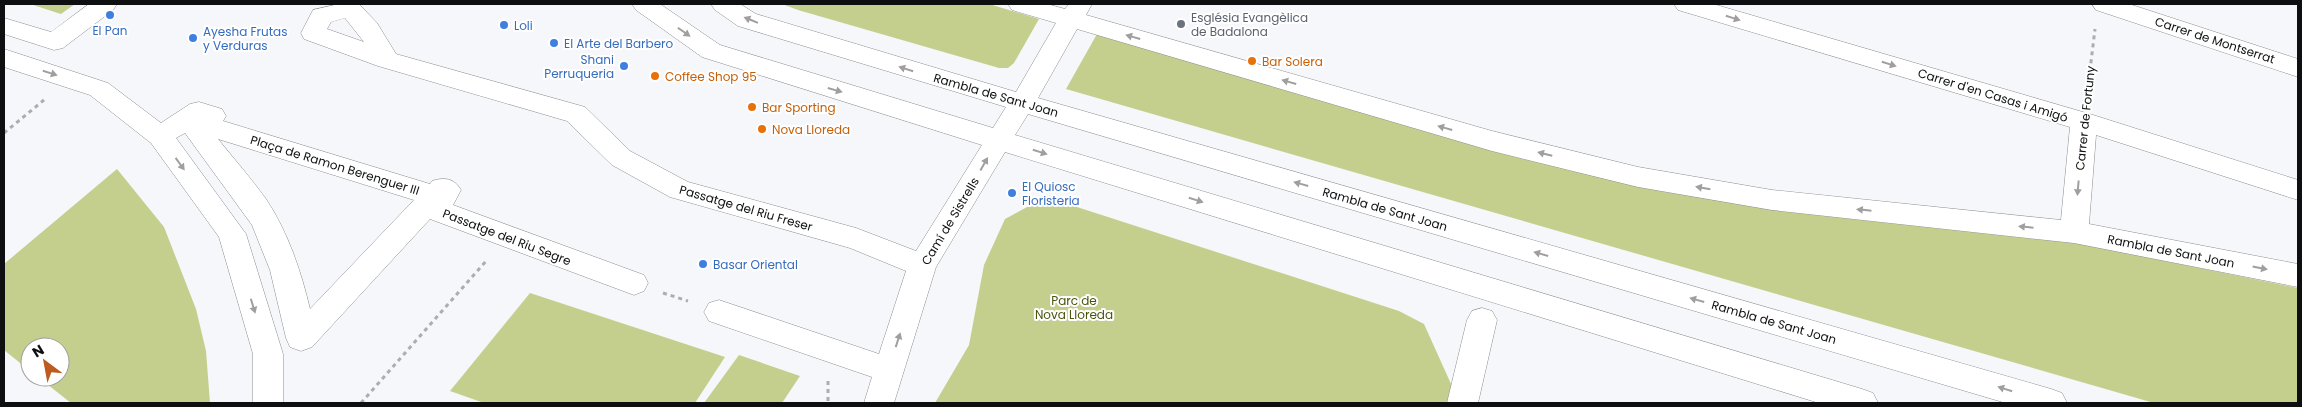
<svg xmlns="http://www.w3.org/2000/svg" width="2302" height="407" font-family="Poppins,sans-serif">
<style>
.green{fill:#c4cf8e}
.lines{fill:none;stroke-linecap:round;stroke-linejoin:round}
.minor-casing{stroke:#8b8d8f;stroke-width:1}
.path{stroke:#abadaf;stroke-width:3;stroke-dasharray:4 4;stroke-linecap:butt}
.minor{fill:#fff;fill-rule:evenodd}
.oneway{fill:#9f9f9f}
.shop-dot{fill:#3f7fe0;stroke:#fff;stroke-width:2}
.worship-dot{fill:#6b7280;stroke:#fff;stroke-width:2}
.food-dot{fill:#e8710a;stroke:#fff;stroke-width:2}
.labels{text-anchor:middle;dominant-baseline:central;stroke-width:4;stroke-linejoin:round;paint-order:stroke}
.worship-label{font-size:12px;fill:#5b616d;stroke:#fff;text-anchor:start}
.shop-label{font-size:12px;fill:#366cbe;stroke:#fff;text-anchor:start}
.street-label{font-size:12px;fill:#0e0f10;stroke:#fff}
.food-label{font-size:12px;fill:#c56008;stroke:#fff;text-anchor:start}
.park-label{font-size:12px;fill:#4b530f;stroke:#fff}
</style>
<rect width="100%" height="100%" fill="#f5f7fa"/>
<!-- green -->
<g class="green">
<polygon points="30,4 75,4 61,14"/>
<polygon points="782,4 989,4 1039,19 1014,63 1008,68 999,68 798,10"/>
<polygon points="1097,34 1568,170 1665,192 1764,207 2081,244 2298,288 2298,403 2154,403 1066,89"/>
<polygon points="117,169 164,227 196,309 206,351 210,403 71,403 38,377 60,377 60,347 30,347 30,371 4,350 4,264"/>
<polygon points="1046,197 1399,311 1424,324 1456,395 1454,403 935,403 969,345 984,265 1005,219"/>
<polygon points="530,293 725,357 695,403 484,403 450,391"/>
<polygon points="739,355 800,376 782,403 704,403"/>
</g>
<g class="lines">
<defs>
<g id="minor">
<polygon points="89,4 117,4 113,10 63,48 54,50 4,34 4,18 51,32"/>
<path d="M 339,4 L 359,4 L 377,23 L 396,54 L 585,107 L 630,151 L 688,182 L 856,228 L 916,251 L 982,145 L 702,57 L 636,10 L 632,4 L 660,4 L 720,45 L 993,128 L 1006,107 L 738,26 L 715,10 L 711,4 L 740,4 L 756,14 L 1016,92 L 1056,23 L 1012,10 L 1008,4 L 1047,4 L 1065,9 L 1069,4 L 1092,4 L 1086,15 L 1492,131 L 1638,167 L 1772,190 L 2061,220 L 2070,127 L 1678,10 L 1674,4 L 1713,4 L 2093,115 L 2298,180 L 2298,200 L 2096,135 L 2089,224 L 2298,264 L 2298,287 L 2074,243 L 1772,210 L 1638,187 L 1492,151 L 1077,29 L 1038,98 L 2051,389 L 2062,393 L 2067,403 L 2006,403 L 1028,114 L 1015,135 L 1862,389 L 1873,393 L 1878,403 L 1819,403 L 1005,152 L 936,267 L 894,403 L 864,403 L 872,377 L 709,321 L 704,312 L 709,303 L 719,300 L 879,354 L 906,271 L 850,248 L 670,197 L 612,165 L 567,121 L 378,66 L 304,39 L 301,33 L 313,10 ZM 345,18 L 364,42 L 327,29 L 331,22 Z"/>
<polygon points="2092,4 2129,4 2298,59 2298,77 2096,10"/>
<path d="M 4,49 L 108,83 L 161,123 L 190,104 L 199,102 L 222,109 L 226,116 L 223,121 L 430,184 L 432,181 C 444,177 454,178 461,190 L 453,205 L 644,275 L 648,283 L 644,291 L 634,295 L 430,219 L 312,347 L 301,351 L 290,347 L 286,338 L 270,270 L 252,225 L 185,133 L 176,138 L 246,234 L 283,354 L 283,403 L 253,403 L 253,354 L 219,237 L 151,143 L 90,95 L 4,67 ZM 218,139 L 414,200 L 310,309 C 301,271 288,232 266,199 C 251,178 234,159 218,139 Z"/>
<polygon points="1482,308 1492,311 1497,320 1478,403 1447,403 1467,320 1472,311"/>
</g>
</defs>
<!-- minor casing -->
<use href="#minor" class="minor-casing"/>
<!-- path -->
<g class="path">
<polyline points="2087,95 2095,29"/>
<polyline points="4,133 44,100"/>
<polyline points="663,293 688,301"/>
<polyline points="828,381 828,403"/>
<polyline points="361,403 486,261"/>
</g>
<!-- minor -->
<use href="#minor" class="minor"/>
</g>
<!-- one-way arrows -->
<defs><path id="oneway-solid" d="M-6-.8H1V-3.2L6.5 0L1 3.2V.8H-6Z" transform="scale(1.25)"/></defs>
<g class="oneway">
<use href="#oneway-solid" transform="translate(1733 18) rotate(17)"/>
<use href="#oneway-solid" transform="translate(751 20) rotate(-158)"/>
<use href="#oneway-solid" transform="translate(684 32) rotate(35)"/>
<use href="#oneway-solid" transform="translate(1133 37) rotate(-164)"/>
<use href="#oneway-solid" transform="translate(1889 64) rotate(17)"/>
<use href="#oneway-solid" transform="translate(906 69) rotate(-163)"/>
<use href="#oneway-solid" transform="translate(50 73) rotate(17)"/>
<use href="#oneway-solid" transform="translate(1289 82) rotate(-164)"/>
<use href="#oneway-solid" transform="translate(835 90) rotate(16)"/>
<use href="#oneway-solid" transform="translate(1445 128) rotate(-164)"/>
<use href="#oneway-solid" transform="translate(1040 152) rotate(17)"/>
<use href="#oneway-solid" transform="translate(1545 154) rotate(-166)"/>
<use href="#oneway-solid" transform="translate(180 164) rotate(54)"/>
<use href="#oneway-solid" transform="translate(984 164) rotate(-61)"/>
<use href="#oneway-solid" transform="translate(1301 184) rotate(-164)"/>
<use href="#oneway-solid" transform="translate(1703 188) rotate(-170)"/>
<use href="#oneway-solid" transform="translate(2078 188) rotate(95)"/>
<use href="#oneway-solid" transform="translate(1196 200) rotate(17)"/>
<use href="#oneway-solid" transform="translate(1864 210) rotate(-174)"/>
<use href="#oneway-solid" transform="translate(2026 227) rotate(-174)"/>
<use href="#oneway-solid" transform="translate(1541 254) rotate(-164)"/>
<use href="#oneway-solid" transform="translate(2260 268) rotate(11)"/>
<use href="#oneway-solid" transform="translate(1697 300) rotate(-164)"/>
<use href="#oneway-solid" transform="translate(253 306) rotate(73)"/>
<use href="#oneway-solid" transform="translate(898 340) rotate(-72)"/>
<use href="#oneway-solid" transform="translate(2005 389) rotate(-163)"/>
</g>
<!-- markers -->
<g class="shop-dot">
<circle cx="110" cy="15" r="5"/>
<circle cx="504" cy="25" r="5"/>
<circle cx="193" cy="38" r="5"/>
<circle cx="554" cy="43" r="5"/>
<circle cx="624" cy="66" r="5"/>
<circle cx="1012" cy="193" r="5"/>
<circle cx="703" cy="264" r="5"/>
</g>
<circle class="worship-dot" cx="1181" cy="24" r="5"/>
<g class="food-dot">
<circle cx="1252" cy="61" r="5"/>
<circle cx="655" cy="76" r="5"/>
<circle cx="752" cy="107" r="5"/>
<circle cx="762" cy="129" r="5"/>
</g>
<g class="labels">
<!-- worship labels -->
<g class="worship-label">
<text x="1191" y="17">Església Evangèlica<tspan x="1191" dy="14">de Badalona</tspan></text>
</g>
<!-- shop labels -->
<g class="shop-label">
<text x="514" y="25">Loli</text>
<text x="110" y="30" text-anchor="middle">El Pan</text>
<text x="203" y="31">Ayesha Frutas<tspan x="203" dy="14">y Verduras</tspan></text>
<text x="564" y="43">El Arte del Barbero</text>
<text x="614" y="59" text-anchor="end">Shani<tspan x="614" dy="14">Perruqueria</tspan></text>
<text x="1022" y="186">El Quiosc<tspan x="1022" dy="14">Floristeria</tspan></text>
<text x="713" y="264">Basar Oriental</text>
</g>
<!-- street labels -->
<g class="street-label">
<text transform="translate(2215 40) rotate(18)">Carrer de Montserrat</text>
<text transform="translate(996 95) rotate(16)">Rambla de Sant Joan</text>
<text transform="translate(1993 95) rotate(17)">Carrer d'en Casas i Amigó</text>
<text transform="translate(2085 118) rotate(-84)">Carrer de Fortuny</text>
<text transform="translate(335 165) rotate(17)">Plaça de Ramon Berenguer III</text>
<text transform="translate(746 208) rotate(16)">Passatge del Riu Freser</text>
<text transform="translate(1385 209) rotate(16)">Rambla de Sant Joan</text>
<text transform="translate(950 221) rotate(-59)">Camí de Sistrells</text>
<text transform="translate(507 237) rotate(21)">Passatge del Riu Segre</text>
<text transform="translate(2171 251) rotate(11)">Rambla de Sant Joan</text>
<text transform="translate(1774 322) rotate(16)">Rambla de Sant Joan</text>
</g>
<!-- food labels -->
<g class="food-label">
<text x="1262" y="61">Bar Solera</text>
<text x="665" y="76">Coffee Shop 95</text>
<text x="762" y="107">Bar Sporting</text>
<text x="772" y="129">Nova Lloreda</text>
</g>
<!-- park labels -->
<g class="park-label">
<text x="1074" y="300">Parc de<tspan x="1074" dy="14">Nova Lloreda</tspan></text>
</g>
</g>
<!-- border -->
<rect width="2302" height="407" fill="none" stroke="#0e0f10" stroke-width="10"/>
<!-- north arrow -->
<g transform="translate(45 362) rotate(328)"><circle r="24" fill="#ffffff" stroke="#9f9f9f"/>
<path d="M0-4L9 19L0 12L-9 19Z" fill="#bd5b21"/>
<text y="-8" font-size="14" font-weight="bold" text-anchor="middle" fill="#0e0f10">N</text>
</g>
</svg>
